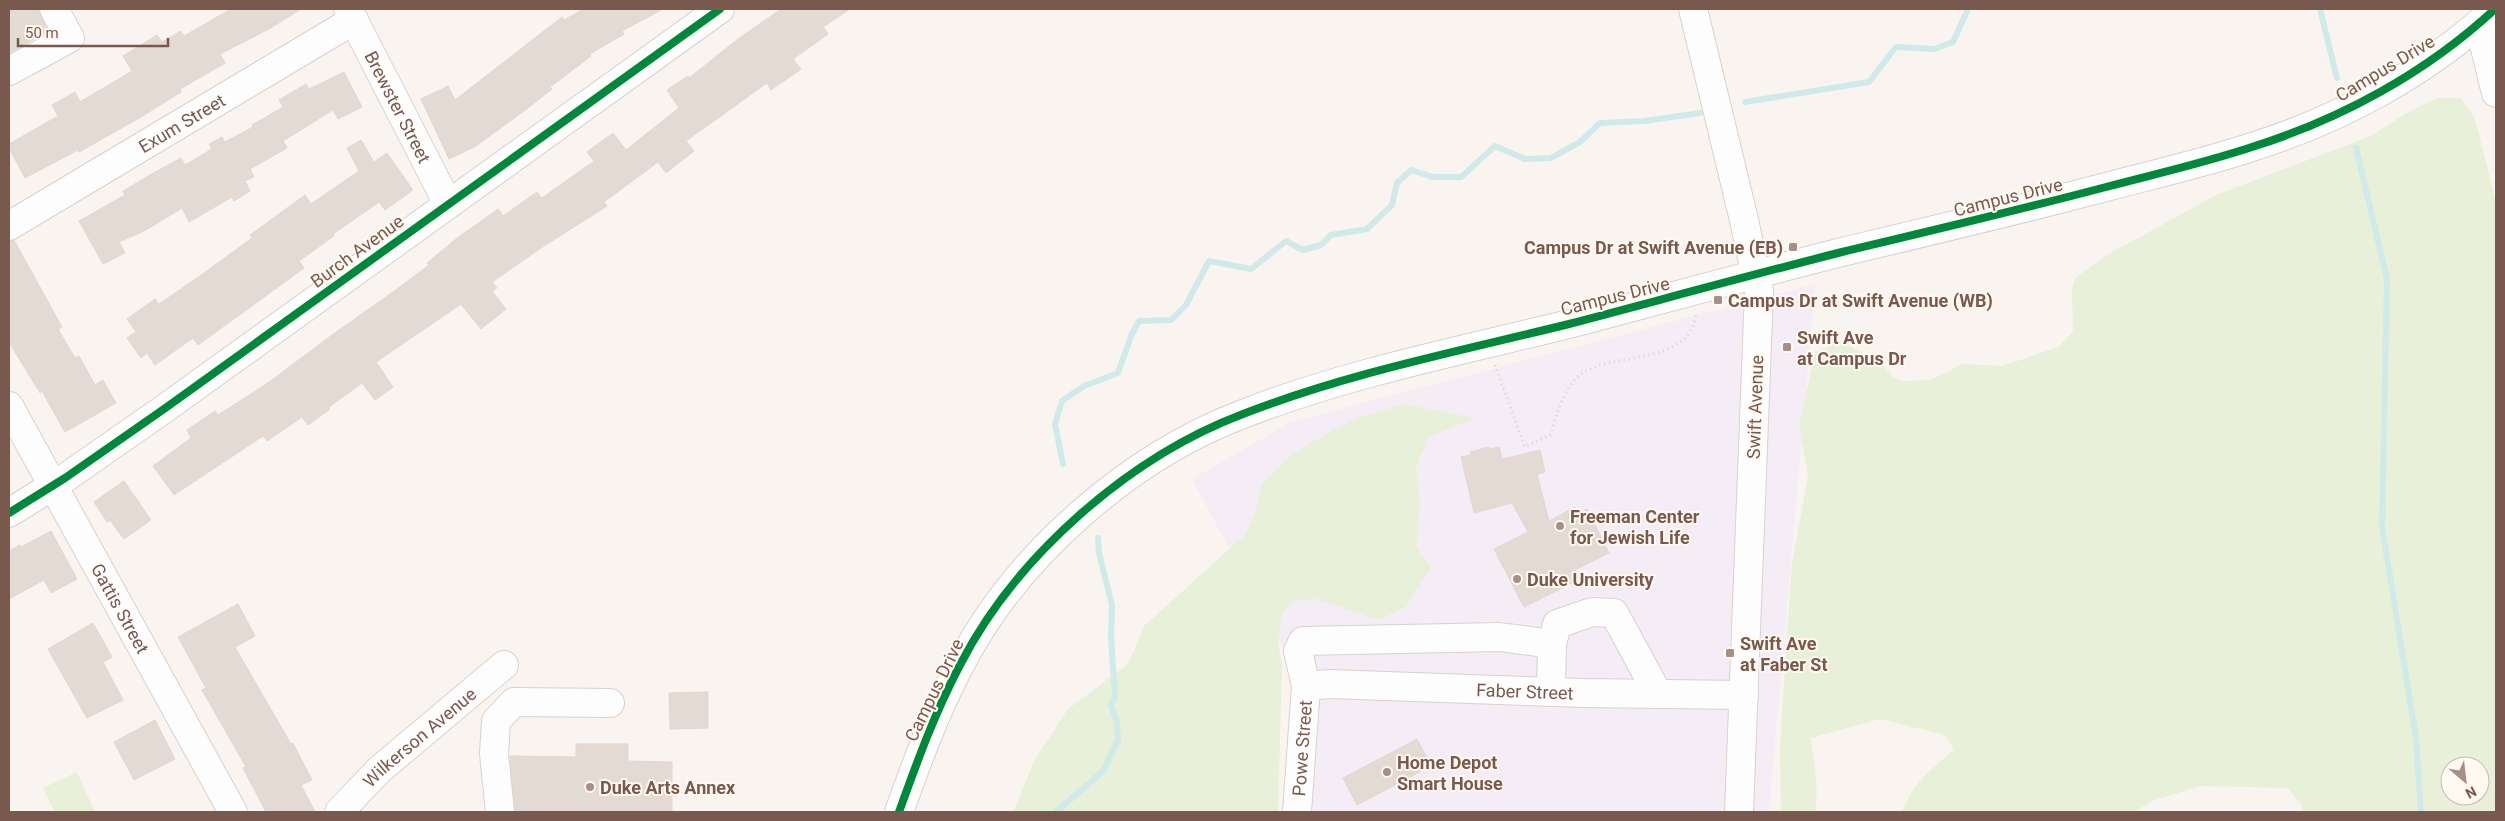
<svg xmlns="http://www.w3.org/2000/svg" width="2505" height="821" font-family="Roboto,sans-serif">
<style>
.education{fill:#f5edf5}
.green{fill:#e8f0da;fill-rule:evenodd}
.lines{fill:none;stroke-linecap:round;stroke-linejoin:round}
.stream{stroke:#d0eaea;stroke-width:6}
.building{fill:#e4dad4;stroke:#e2d7d1}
.minor-casing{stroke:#d9d1cd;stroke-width:30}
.path{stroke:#dbd2d0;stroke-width:3;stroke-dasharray:1 4;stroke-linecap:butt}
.minor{stroke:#fefdfd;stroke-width:28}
.cycleway-casing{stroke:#fff9f2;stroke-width:11}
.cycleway{stroke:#00873e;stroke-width:8}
.poi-dot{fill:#a68f86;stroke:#fff9f2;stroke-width:2}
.labels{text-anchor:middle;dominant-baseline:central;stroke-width:4;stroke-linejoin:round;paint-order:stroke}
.street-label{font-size:18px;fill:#79594d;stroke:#fff9f2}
.poi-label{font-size:18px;font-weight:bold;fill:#79594d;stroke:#fff9f2;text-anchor:start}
</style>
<rect width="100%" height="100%" fill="#f9f4ef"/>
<!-- education -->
<polygon class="education" points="1815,284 1769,812 1281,812 1299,679 1192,479 1291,422"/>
<!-- green -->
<g class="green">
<path d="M 2437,98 L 2461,98 L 2475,119 L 2496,202 L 2496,812 L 2303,812 L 2301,804 L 2287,788 L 2200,786 L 2152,801 L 2134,812 L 1902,812 C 1914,781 1930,771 1954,750 L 1945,735 L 1880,719 L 1811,738 C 1814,763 1819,787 1815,812 L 1781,812 L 1780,746 L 1792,562 L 1808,476 L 1799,427 L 1815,352 L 1842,341 L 1884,366 L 1893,377 L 1903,381 L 1931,380 L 1963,364 L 2002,366 L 2058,347 L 2073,332 L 2072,291 L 2075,278 L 2107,255 L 2216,195 L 2371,136 L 2410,111 ZM 2450,766 L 2480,766 L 2480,796 L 2450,796 Z"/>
<polygon points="1404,404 1475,418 1429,437 1416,467 1420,504 1416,547 1431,568 1406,607 1378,620 1318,599 1295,600 1282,613 1278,643 1282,663 1278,812 1013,812 1035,759 1068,709 1128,664 1144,626 1245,535 1256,511 1261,486 1288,457 1324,435 1360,417"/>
<polygon points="77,772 95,812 55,812 43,788"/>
</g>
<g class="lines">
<!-- stream -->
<g class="stream">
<polyline points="2320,9 2337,78"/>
<polyline points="1745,102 1869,82 1896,47 1934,49 1953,42 1968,9"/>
<polyline points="2356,148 2387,279 2382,527 2416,738 2421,812"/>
<polyline points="1063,464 1055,424 1062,401 1084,386 1118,373 1131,336 1139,321 1171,320 1186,305 1209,261 1251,269 1286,241 1303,250 1321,245 1331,235 1367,229 1392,205 1397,183 1411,170 1433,177 1461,177 1495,146 1525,159 1551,158 1580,142 1600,123 1644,121 1700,113"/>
<polyline points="1056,812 1103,771 1118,740 1117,722 1111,705 1115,696 1111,637 1112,605 1099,553 1098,538"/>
</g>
</g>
<!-- building -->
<g class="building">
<polygon points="9,9 38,9 48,31 9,53"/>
<polygon points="231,9 301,9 269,29 220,54 225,63 180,89 181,92 141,117 79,152 78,150 25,178 9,148 9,144 58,116 52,105 75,92 80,102 132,71 123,56 157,35 162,42 181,31 184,36"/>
<polygon points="584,9 663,9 622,31 624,34 590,54 591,56 550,87 552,89 528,108 476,146 449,159 421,99 448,86 455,100 562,17 564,20"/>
<polygon points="781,9 850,9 823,27 828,34 793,59 801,69 771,90 767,83 686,141 694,151 666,173 658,162 604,202 607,206 541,248 492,282 497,288 492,291 506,309 481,329 461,304 376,362 393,387 375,400 362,383 329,407 330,409 308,425 302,417 267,441 263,436 174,495 153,466 191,438 187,430 215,411 218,415 265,385 332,335 393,292 429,265 427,263 456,239 498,209 503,216 537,192 542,198 594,161 587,152 613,133 626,150 679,108 667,90 688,76 689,78 738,39"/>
<polygon points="344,72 362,107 338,119 333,110 283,141 287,148 250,169 254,177 245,181 250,191 234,201 232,197 189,222 182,208 146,230 119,242 125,253 103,264 79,221 125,195 123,191 150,175 181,158 185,165 212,149 209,144 222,137 225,142 253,127 252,125 283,107 279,100 306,84 309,89"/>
<polygon points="361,140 374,162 387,153 413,190 385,210 379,202 333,234 334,236 299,261 304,268 198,345 193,338 155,365 147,353 141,358 127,338 136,332 127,319 155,299 159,304 197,278 252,238 250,235 305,195 311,204 359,171 347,148"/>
<polygon points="14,240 62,327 58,329 75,358 79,356 95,385 103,380 116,403 65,432 42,391 40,393 9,342 9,242"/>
<polygon points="1489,447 1490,449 1499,447 1502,459 1540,450 1545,472 1537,474 1549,521 1575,507 1579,514 1587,509 1609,553 1573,571 1578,580 1524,607 1494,549 1528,532 1512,503 1474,513 1461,457 1471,455 1470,452"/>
<polygon points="124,481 151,520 124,539 110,520 107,522 94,502"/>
<polygon points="51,531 77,579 51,593 44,580 9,599 9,551 20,545 21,547"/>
<polygon points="238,604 255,636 235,647 291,744 293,743 312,780 301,785 315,812 266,812 243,768 246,767 202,690 206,688 178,637"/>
<polygon points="93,623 112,657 103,662 123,700 87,718 48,649"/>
<polygon points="708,692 708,728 670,729 669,693"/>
<polygon points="155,720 175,759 134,780 114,742"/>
<polygon points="1417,739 1431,766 1357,805 1343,778"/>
<polygon points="576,744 628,744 628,761 672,762 672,812 515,812 510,756 576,757"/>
</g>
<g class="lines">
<defs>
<g id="minor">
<path id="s1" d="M 348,9 L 448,204"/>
<polyline points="1693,9 1744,220 1759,291 1739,812"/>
<polyline points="2479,24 2496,93"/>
<polyline points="9,71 70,38 54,9"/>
<path id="s2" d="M 9,226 L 354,20"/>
<path id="s3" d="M 9,406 L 233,812"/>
<polyline points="9,513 65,478 164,409 720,9"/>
<path id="s4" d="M 1306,686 L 1330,684 L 1583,693 L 1744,695"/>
<polyline points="1551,692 1552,644 1557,624 1592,612 1614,613 1658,694"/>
<path id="s5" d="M 339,812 L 379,770 L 504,665"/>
<polyline points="500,812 494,754 496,721 514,702 610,703"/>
<path d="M 899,812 C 917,762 935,712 960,665 C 1016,556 1129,457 1243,414 C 1348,373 1460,351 1569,324 C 1660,300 1751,275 1842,252 C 1930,231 2019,210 2106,187 C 2155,174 2204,163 2252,147 C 2341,119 2426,73 2495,9"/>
<path id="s6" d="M 1297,812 L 1306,686 L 1298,651 L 1303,641 L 1500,637 L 1552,644"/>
</g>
</defs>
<!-- minor casing -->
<use href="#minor" class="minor-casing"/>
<!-- path -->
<path class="path" d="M 1495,365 L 1525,447 L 1550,435 C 1557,416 1563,387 1581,374 C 1612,351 1688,367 1696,315"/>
<!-- minor -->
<use href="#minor" class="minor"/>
<defs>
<g id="cycleway">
<polyline points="9,513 65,478 164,409 720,9"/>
<path d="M 899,812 C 917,762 935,712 960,665 C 1016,556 1129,457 1243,414 C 1348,373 1460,351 1569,324 C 1660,300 1751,275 1842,252 C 1930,231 2019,210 2106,187 C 2155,174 2204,163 2252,147 C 2341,119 2426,73 2495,9"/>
</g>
</defs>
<!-- cycleway casing -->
<use href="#cycleway" class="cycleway-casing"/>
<!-- cycleway -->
<use href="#cycleway" class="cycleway"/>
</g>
<!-- markers -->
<g class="poi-dot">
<rect x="1788" y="242" width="10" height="10" rx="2.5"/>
<rect x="1713" y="295" width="10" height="10" rx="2.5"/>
<rect x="1782" y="342" width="10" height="10" rx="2.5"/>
<circle cx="1560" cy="526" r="5"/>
<circle cx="1517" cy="579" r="5"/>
<rect x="1725" y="648" width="10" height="10" rx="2.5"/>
<circle cx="1387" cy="772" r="5"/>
<circle cx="590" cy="787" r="5"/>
</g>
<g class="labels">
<!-- street labels -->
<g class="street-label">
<text transform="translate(2385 68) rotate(-31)">Campus Drive</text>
<text stroke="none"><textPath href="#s1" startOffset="110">Brewster Street</textPath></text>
<text stroke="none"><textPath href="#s2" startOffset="201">Exum Street</textPath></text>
<text transform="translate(2008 197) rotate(-14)">Campus Drive</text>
<text transform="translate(357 251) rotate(-36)">Burch Avenue</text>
<text transform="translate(1615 296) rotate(-14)">Campus Drive</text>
<text transform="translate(1755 407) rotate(-88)">Swift Avenue</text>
<text stroke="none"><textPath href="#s3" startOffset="231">Gattis Street</textPath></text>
<text transform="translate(934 690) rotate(-64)">Campus Drive</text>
<text stroke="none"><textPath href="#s4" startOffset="219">Faber Street</textPath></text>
<text stroke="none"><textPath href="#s5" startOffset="110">Wilkerson Avenue</textPath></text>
<text stroke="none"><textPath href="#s6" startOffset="64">Powe Street</textPath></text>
</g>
<!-- poi labels -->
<g class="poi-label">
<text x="1783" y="247" text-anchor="end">Campus Dr at Swift Avenue (EB)</text>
<text x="1728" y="300">Campus Dr at Swift Avenue (WB)</text>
<text x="1797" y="337">Swift Ave<tspan x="1797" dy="21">at Campus Dr</tspan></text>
<text x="1570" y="516">Freeman Center<tspan x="1570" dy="21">for Jewish Life</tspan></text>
<text x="1527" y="579">Duke University</text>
<text x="1740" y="643">Swift Ave<tspan x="1740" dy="21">at Faber St</tspan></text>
<text x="1397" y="762">Home Depot<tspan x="1397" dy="21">Smart House</tspan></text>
<text x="600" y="787">Duke Arts Annex</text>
</g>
</g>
<!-- border -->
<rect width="2505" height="821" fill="none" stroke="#79594d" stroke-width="20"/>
<!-- north arrow -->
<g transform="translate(2465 781) rotate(152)"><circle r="24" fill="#fff9f2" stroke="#c9b9b0"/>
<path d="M0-4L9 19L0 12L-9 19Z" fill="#a68f86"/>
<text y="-8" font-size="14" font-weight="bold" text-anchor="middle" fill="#79594d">N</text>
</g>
<!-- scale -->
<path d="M18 38v8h150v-8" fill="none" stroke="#79594d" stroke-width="2.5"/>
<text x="25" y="38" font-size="15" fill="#79594d" stroke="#fff9f2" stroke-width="4" paint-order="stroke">50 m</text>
</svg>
